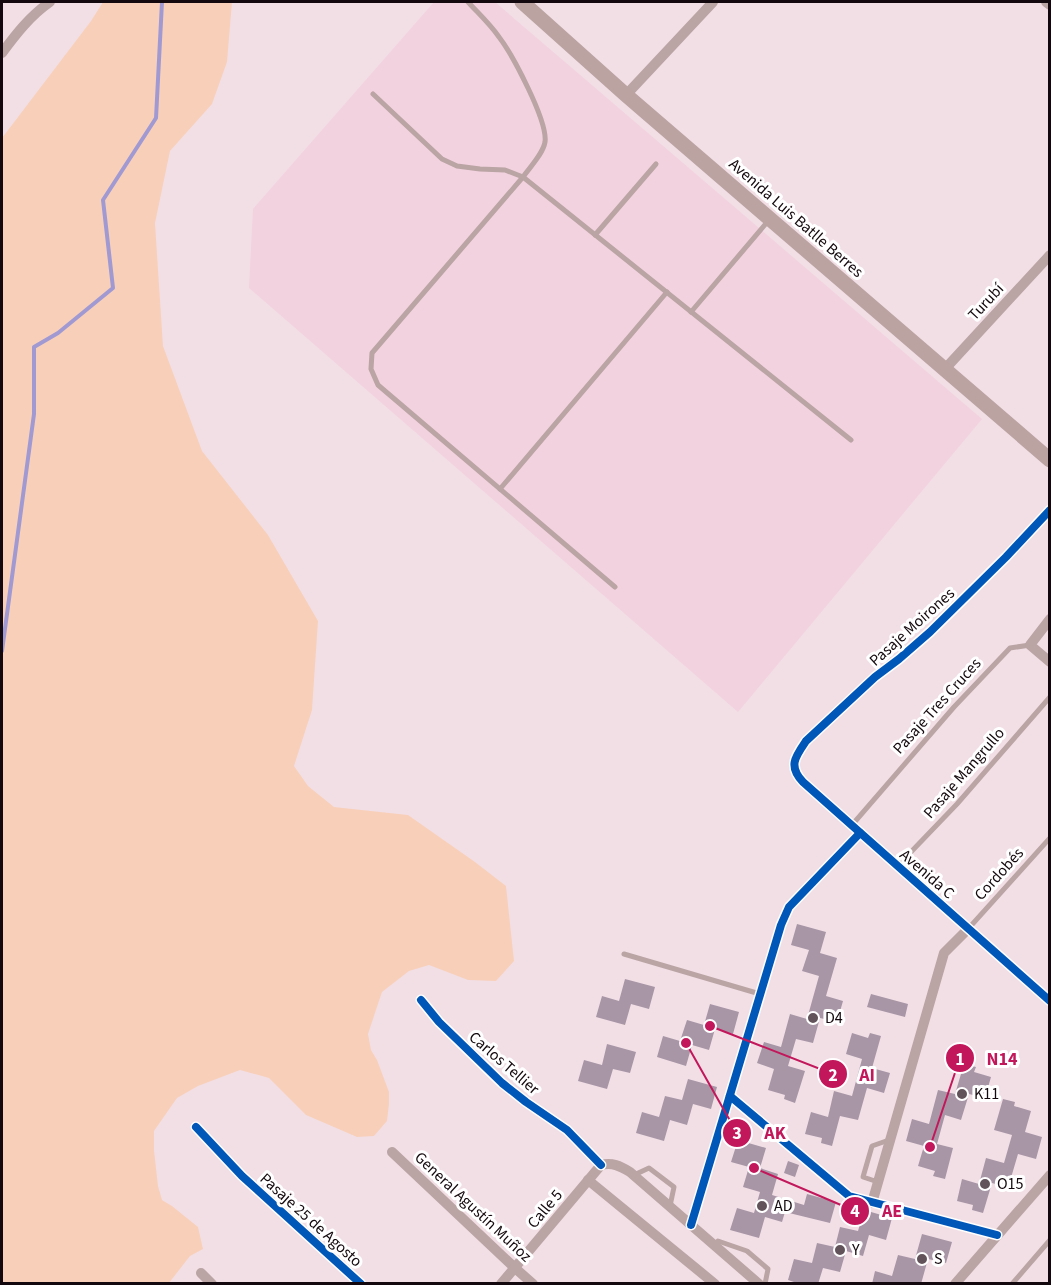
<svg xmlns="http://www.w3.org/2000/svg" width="1051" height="1285" font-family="'Source Sans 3',sans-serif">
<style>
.built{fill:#f2d2df}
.green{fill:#f8d0ba}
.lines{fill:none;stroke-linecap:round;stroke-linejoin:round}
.stream{stroke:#a199d1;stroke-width:4}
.building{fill:#a896a6}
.lane{stroke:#baa4a4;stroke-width:5}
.street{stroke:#baa4a4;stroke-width:10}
.secondary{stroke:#bba3a2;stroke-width:15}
.cycleway-casing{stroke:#fff;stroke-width:11}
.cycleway{stroke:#0057b8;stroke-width:8}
.poi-dot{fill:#615359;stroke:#fff;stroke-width:2}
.labels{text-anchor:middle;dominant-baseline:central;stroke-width:6;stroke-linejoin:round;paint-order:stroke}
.street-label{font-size:16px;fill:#13080d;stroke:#fff}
.poi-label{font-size:16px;fill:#13080d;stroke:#fff;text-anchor:start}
.leader{fill:none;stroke:#c2185b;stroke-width:2}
.callout-dot{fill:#c2185b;stroke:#fff;stroke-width:2}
.mark-label{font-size:18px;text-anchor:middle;font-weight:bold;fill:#fff}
.callout-label{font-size:18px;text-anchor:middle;font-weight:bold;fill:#c2185b;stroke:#fff;stroke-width:6;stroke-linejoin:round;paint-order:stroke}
</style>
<rect width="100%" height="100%" fill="#f2dfe6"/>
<!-- built -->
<polygon class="built" points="434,2 495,2 982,419 738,712 249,288 253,209"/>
<!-- green -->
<polygon class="green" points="103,2 232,2 227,62 212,104 170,151 155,223 163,346 202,451 268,535 318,621 312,710 294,766 308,786 334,807 408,815 475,862 506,886 514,961 496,981 468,980 429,965 409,971 382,992 368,1034 371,1050 377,1060 389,1092 389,1104 387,1121 374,1136 357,1137 306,1115 269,1078 240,1070 198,1086 177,1098 154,1131 154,1150 158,1186 162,1200 172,1206 198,1227 203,1249 190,1256 169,1283 2,1283 2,138 91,21"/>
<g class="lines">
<!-- stream -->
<polyline class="stream" points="2,651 34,414 34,347 58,333 113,288 103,200 156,118 162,2"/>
</g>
<!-- building -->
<g class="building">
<polygon points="797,924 826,932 820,953 837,958 826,996 843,1001 837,1022 820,1018 813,1043 796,1039 788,1066 805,1071 795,1103 784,1099 785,1095 768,1090 774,1069 757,1063 764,1042 781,1047 790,1014 807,1019 819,976 802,971 809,950 791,945"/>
<polygon points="625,979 655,987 649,1009 631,1004 625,1025 596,1017 602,996 619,1001"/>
<polygon points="871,994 908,1004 905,1017 867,1007"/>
<polygon points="710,1004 739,1012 733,1034 715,1029 709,1050 692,1045 686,1066 657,1057 663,1036 680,1041 687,1020 704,1025"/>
<polygon points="852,1033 868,1038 870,1033 881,1036 872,1068 890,1073 884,1093 867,1088 858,1120 840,1116 832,1146 821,1143 822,1138 805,1134 811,1112 828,1117 834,1091 852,1096 862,1059 846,1054"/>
<polygon points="607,1044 636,1052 630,1073 613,1069 607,1089 578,1081 584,1060 602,1065"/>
<polygon points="964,1064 976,1067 974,1072 991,1077 985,1098 969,1094 961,1120 945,1115 937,1144 953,1148 945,1179 933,1176 935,1171 918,1166 924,1146 906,1141 912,1119 929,1124 938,1090 955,1094"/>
<polygon points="688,1079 717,1087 711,1109 693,1104 687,1125 670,1120 664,1141 636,1133 642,1112 659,1117 665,1096 682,1100"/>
<polygon points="1003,1099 1015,1102 1014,1106 1031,1111 1025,1132 1042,1137 1036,1159 1018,1154 1008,1188 992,1183 983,1213 972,1210 973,1205 957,1201 962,1179 979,1184 986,1158 1004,1163 1012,1135 994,1130"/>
<polygon points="738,1140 766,1148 760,1168 778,1174 772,1195 804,1205 807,1194 836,1202 830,1223 785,1212 782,1222 765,1217 759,1238 730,1230 737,1208 754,1213 760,1192 743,1187 749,1167 731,1162"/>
<polygon points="788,1161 799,1165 795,1177 784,1173"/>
<polygon points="864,1210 892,1218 886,1240 869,1235 863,1256 846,1251 840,1272 823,1268 818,1284 800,1284 788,1280 794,1259 812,1263 817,1243 835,1247 840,1227 858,1231"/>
<polygon points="922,1234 952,1242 946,1263 928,1259 921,1284 872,1284 875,1271 892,1276 898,1255 915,1259"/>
</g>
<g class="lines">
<!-- lane -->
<g class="lane">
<path d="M 468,2 C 478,13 490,24 499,37 C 512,54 548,121 545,142 C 543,154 530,167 523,177 L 372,353 L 371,369 L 378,385 L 615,587"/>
<polyline points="373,94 442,159 457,166 480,169 505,170 523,177 851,440"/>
<polyline points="595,235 656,164"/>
<polyline points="691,312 769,220"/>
<polyline points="500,489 667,292"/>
<polyline points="852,825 954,707 1010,648 1030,645"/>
<polyline points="899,868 909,854 957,804 1050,697"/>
<polyline points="968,929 1050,838"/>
<polyline points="624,954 760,994"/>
<polyline points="634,1175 649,1168 674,1187 670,1206"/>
<polyline points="878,1182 863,1177 872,1146 889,1140"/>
<polyline points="715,1245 718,1241 747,1251 768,1269 765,1284"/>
<polyline points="1012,1284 1050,1240"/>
</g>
<!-- street -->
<g class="street">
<polyline points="1046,2 1050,5"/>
<path d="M 2,53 C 16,34 30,16 50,2"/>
<polyline points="626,95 713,2"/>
<polyline points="944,370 1050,255"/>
<path d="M 1050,510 L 1006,557 L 930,632 L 899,659 L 875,677 L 806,741 C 795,757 788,766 803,782 L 1050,1001"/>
<polyline points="1050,619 1030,645 1050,662"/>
<polyline points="421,1000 439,1022 502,1083 526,1102 567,1130 601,1165"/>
<polyline points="730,1096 849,1196 997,1235"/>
<polyline points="196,1127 242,1176 361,1284"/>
<polyline points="392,1152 515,1268 533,1284"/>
<polyline points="588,1180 715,1284"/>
<polyline points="872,1203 944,953 968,929"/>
<polyline points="691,1225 781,925 789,907 860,833"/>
<polyline points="201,1273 212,1284"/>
<path d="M 501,1284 L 601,1165 C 612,1162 620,1166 630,1172 L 759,1284"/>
<polyline points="955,1284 1050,1175"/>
</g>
<!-- secondary -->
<polyline class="secondary" points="522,2 626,95 1050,460"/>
<defs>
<g id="cycleway">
<path d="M 1050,510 L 1006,557 L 930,632 L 899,659 L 875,677 L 806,741 C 795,757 788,766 803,782 L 1050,1001"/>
<polyline points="421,1000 439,1022 502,1083 526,1102 567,1130 601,1165"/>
<polyline points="730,1096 849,1196 997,1235"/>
<polyline points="196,1127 242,1176 361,1284"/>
<polyline points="691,1225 781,925 789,907 860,833"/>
</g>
</defs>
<!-- cycleway casing -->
<use href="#cycleway" class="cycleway-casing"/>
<!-- cycleway -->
<use href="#cycleway" class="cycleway"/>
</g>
<!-- markers -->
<g class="poi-dot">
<circle cx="813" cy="1018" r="6"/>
<circle cx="962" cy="1094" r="6"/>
<circle cx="985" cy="1184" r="6"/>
<circle cx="762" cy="1206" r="6"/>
<circle cx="840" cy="1250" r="6"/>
<circle cx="922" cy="1259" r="6"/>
</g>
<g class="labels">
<!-- street labels -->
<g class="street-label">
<text transform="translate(796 218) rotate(41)">Avenida Luis Batlle Berres</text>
<text transform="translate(986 302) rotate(-47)">Turubí</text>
<text transform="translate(912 627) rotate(-42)">Pasaje Moirones</text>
<text transform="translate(937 706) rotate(-48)">Pasaje Tres Cruces</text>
<text transform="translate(964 773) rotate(-49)">Pasaje Mangrullo</text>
<text transform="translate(927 874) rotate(41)">Avenida C</text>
<text transform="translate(999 874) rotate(-48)">Cordobés</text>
<text transform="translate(504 1063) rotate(41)">Carlos Tellier</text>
<text transform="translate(473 1207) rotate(43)">General Agustín Muñoz</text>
<text transform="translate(545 1209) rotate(-50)">Calle 5</text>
<text transform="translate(311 1220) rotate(42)">Pasaje 25 de Agosto</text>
</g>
<!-- poi labels -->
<g class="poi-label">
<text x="825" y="1018">D4</text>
<text x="974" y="1094">K11</text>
<text x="997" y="1184">O15</text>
<text x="774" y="1206">AD</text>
<text x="852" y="1250">Y</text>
<text x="934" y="1259">S</text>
</g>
</g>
<!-- callouts -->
<path class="leader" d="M930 1147L960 1058M710 1026L833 1074M686 1043L737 1133M754 1168L855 1211"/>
<g class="callout-dot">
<circle cx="930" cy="1147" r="6"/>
<circle cx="710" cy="1026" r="6"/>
<circle cx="686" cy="1043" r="6"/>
<circle cx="754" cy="1168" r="6"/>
<circle cx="960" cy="1058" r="15"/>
<circle cx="833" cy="1074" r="15"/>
<circle cx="737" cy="1133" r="15"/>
<circle cx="855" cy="1211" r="15"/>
</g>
<g class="mark-label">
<text x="960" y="1065">1</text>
<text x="833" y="1081">2</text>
<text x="737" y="1139">3</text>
<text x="855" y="1217">4</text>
</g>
<g class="callout-label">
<text x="1002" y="1065">N14</text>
<text x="867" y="1081">AI</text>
<text x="775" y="1139">AK</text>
<text x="892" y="1217">AE</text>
</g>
<!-- border -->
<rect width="1051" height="1285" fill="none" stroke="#13080d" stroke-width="6"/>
</svg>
